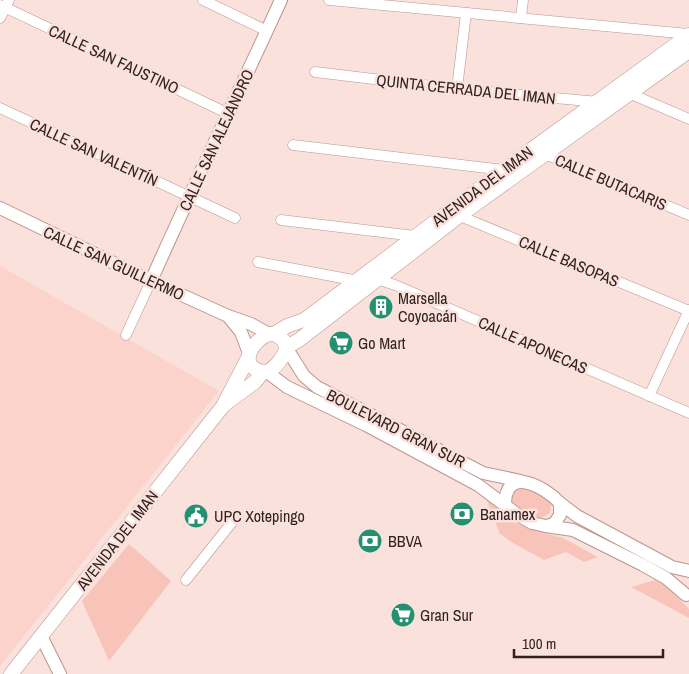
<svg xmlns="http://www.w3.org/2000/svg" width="689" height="674" font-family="'Archivo Narrow',sans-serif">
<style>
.built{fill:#fbd3cb}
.green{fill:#f8c4ba}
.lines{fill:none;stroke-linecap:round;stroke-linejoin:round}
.minor-casing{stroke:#bc958d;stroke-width:11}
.tertiary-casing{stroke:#bc958d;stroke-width:14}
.secondary-casing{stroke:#bc958d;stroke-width:15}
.minor{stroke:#fff;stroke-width:10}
.tertiary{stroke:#fff;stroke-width:12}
.secondary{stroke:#fff;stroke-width:14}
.labels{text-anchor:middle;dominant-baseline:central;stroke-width:5;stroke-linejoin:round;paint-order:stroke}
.street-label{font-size:16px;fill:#31221f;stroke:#fae1dc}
.poi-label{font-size:16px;fill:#31221f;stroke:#fae1dc;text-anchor:start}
</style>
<rect width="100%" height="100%" fill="#fae1dc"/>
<!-- built -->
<polygon class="built" points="0,266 219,391 0,666"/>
<!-- green -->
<g class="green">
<polygon points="522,488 536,492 552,501 550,513 539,519 524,513 511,503 513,492"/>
<polygon points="485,496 513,522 537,531 563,538 598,557 584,562 566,552 544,560 513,543 500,534"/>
<polygon points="129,544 171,581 109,661 82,601"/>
<polygon points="655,580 666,585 689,609 689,618 631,587"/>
</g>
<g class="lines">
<defs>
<g id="minor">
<polyline points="203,0 267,31"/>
<polyline points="329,0 689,34"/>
<polyline points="0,5 229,114"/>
<polyline points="0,18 9,0"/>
<polyline points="521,18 523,0"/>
<polyline points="315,72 457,89 599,102"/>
<polyline points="457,89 466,13"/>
<polyline points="627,89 631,94 689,119"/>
<polyline points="0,108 235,218"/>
<polyline points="293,145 504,170 505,171"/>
<polyline points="540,152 689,215"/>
<polyline points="455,214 689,311"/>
<polyline points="281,220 415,236 418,239"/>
<polyline points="258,262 358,281"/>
<polyline points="373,279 377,279 395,285 689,413"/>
<polyline points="126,335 151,281"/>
<polyline points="649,396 689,310"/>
<polyline points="186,580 233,521"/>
</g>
<g id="tertiary">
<polyline points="0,208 151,281 228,316 251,324 269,334"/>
<path d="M 151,281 C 193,186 238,94 281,0"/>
<polyline points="228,316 241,332 249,353"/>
<polyline points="287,349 304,376 317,387 483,473 521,481"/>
<path d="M 267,372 L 287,387 L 366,425 L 478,485 L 518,515 L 532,523 L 546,526 L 554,524 L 560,515 L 560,503 C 544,486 505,465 505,505"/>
<polyline points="560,503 577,516 672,567 689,571"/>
<polyline points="546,526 573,530 643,565 666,578 686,595"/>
<polyline points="41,636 60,674"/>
</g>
<g id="secondary">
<path d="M 269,334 C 279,334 285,340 287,349 C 283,357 275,369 266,372 C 264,372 261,371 259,371 C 237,362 255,339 269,334 Z"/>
<polyline points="274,334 287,326 304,320 532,149 689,35"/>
<polyline points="287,347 299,340 459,216 689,51"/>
<polyline points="225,404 255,382 263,372"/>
<polyline points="11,674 223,406 248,358"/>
</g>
</defs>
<!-- minor casing -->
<use href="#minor" class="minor-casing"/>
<!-- tertiary casing -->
<use href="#tertiary" class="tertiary-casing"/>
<!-- secondary casing -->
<use href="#secondary" class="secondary-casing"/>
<!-- minor -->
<use href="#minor" class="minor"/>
<!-- tertiary -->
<use href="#tertiary" class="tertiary"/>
<!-- secondary -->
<use href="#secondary" class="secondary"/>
</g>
<!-- icons -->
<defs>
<symbol id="building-disc" viewBox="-11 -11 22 22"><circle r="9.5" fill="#239070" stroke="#fae1dc"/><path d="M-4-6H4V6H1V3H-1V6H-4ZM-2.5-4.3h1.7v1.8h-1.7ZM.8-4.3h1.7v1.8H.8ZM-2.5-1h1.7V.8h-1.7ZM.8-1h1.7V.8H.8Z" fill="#fff"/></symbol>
<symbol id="supermarket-disc" viewBox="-11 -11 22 22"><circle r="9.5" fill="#239070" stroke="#fae1dc"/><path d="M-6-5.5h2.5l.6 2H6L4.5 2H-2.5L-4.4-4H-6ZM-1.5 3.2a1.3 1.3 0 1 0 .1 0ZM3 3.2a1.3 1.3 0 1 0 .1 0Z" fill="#fff"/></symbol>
<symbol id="bank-disc" viewBox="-11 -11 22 22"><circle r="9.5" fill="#239070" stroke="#fae1dc"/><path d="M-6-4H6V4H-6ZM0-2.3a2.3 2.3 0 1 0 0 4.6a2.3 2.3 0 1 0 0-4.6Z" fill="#fff"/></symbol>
<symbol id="civic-disc" viewBox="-11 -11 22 22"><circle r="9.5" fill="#239070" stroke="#fae1dc"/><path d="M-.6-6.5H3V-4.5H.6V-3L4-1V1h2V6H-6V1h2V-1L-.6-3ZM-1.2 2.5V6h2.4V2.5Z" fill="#fff"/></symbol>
</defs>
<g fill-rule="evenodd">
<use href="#building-disc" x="367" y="293" width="28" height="28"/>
<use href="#supermarket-disc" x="327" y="329" width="28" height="28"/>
<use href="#bank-disc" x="448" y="500" width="28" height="28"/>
<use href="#civic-disc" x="182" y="502" width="28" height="28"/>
<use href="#bank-disc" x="356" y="527" width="28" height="28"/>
<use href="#supermarket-disc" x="389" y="601" width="28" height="28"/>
</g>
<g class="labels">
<!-- street labels -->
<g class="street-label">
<text transform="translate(114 59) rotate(25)">CALLE SAN FAUSTINO</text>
<text transform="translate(466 89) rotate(6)">QUINTA CERRADA DEL IMAN</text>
<text transform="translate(216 140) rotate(-65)">CALLE SAN ALEJANDRO</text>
<text transform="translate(94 152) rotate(25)">CALLE SAN VALENTÍN</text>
<text transform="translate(611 182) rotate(23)">CALLE BUTACARIS</text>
<text transform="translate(482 186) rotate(-37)">AVENIDA DEL IMAN</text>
<text transform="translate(569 261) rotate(23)">CALLE BASOPAS</text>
<text transform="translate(114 263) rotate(25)">CALLE SAN GUILLERMO</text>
<text transform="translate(533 345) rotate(24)">CALLE APONECAS</text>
<text transform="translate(396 428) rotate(27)">BOULEVARD GRAN SUR</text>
<text transform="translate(117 540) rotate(-52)">AVENIDA DEL IMAN</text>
</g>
<!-- poi labels -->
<g class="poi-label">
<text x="398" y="298">Marsella<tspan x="398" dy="18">Coyoacán</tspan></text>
<text x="358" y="343">Go Mart</text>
<text x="480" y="514">Banamex</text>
<text x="214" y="516">UPC Xotepingo</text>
<text x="388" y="541">BBVA</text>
<text x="420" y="615">Gran Sur</text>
</g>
</g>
<!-- scale -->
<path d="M514 649v8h149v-8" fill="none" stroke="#31221f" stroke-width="2.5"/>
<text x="522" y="649" font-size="15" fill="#31221f" stroke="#fae1dc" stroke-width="4" paint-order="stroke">100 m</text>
</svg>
